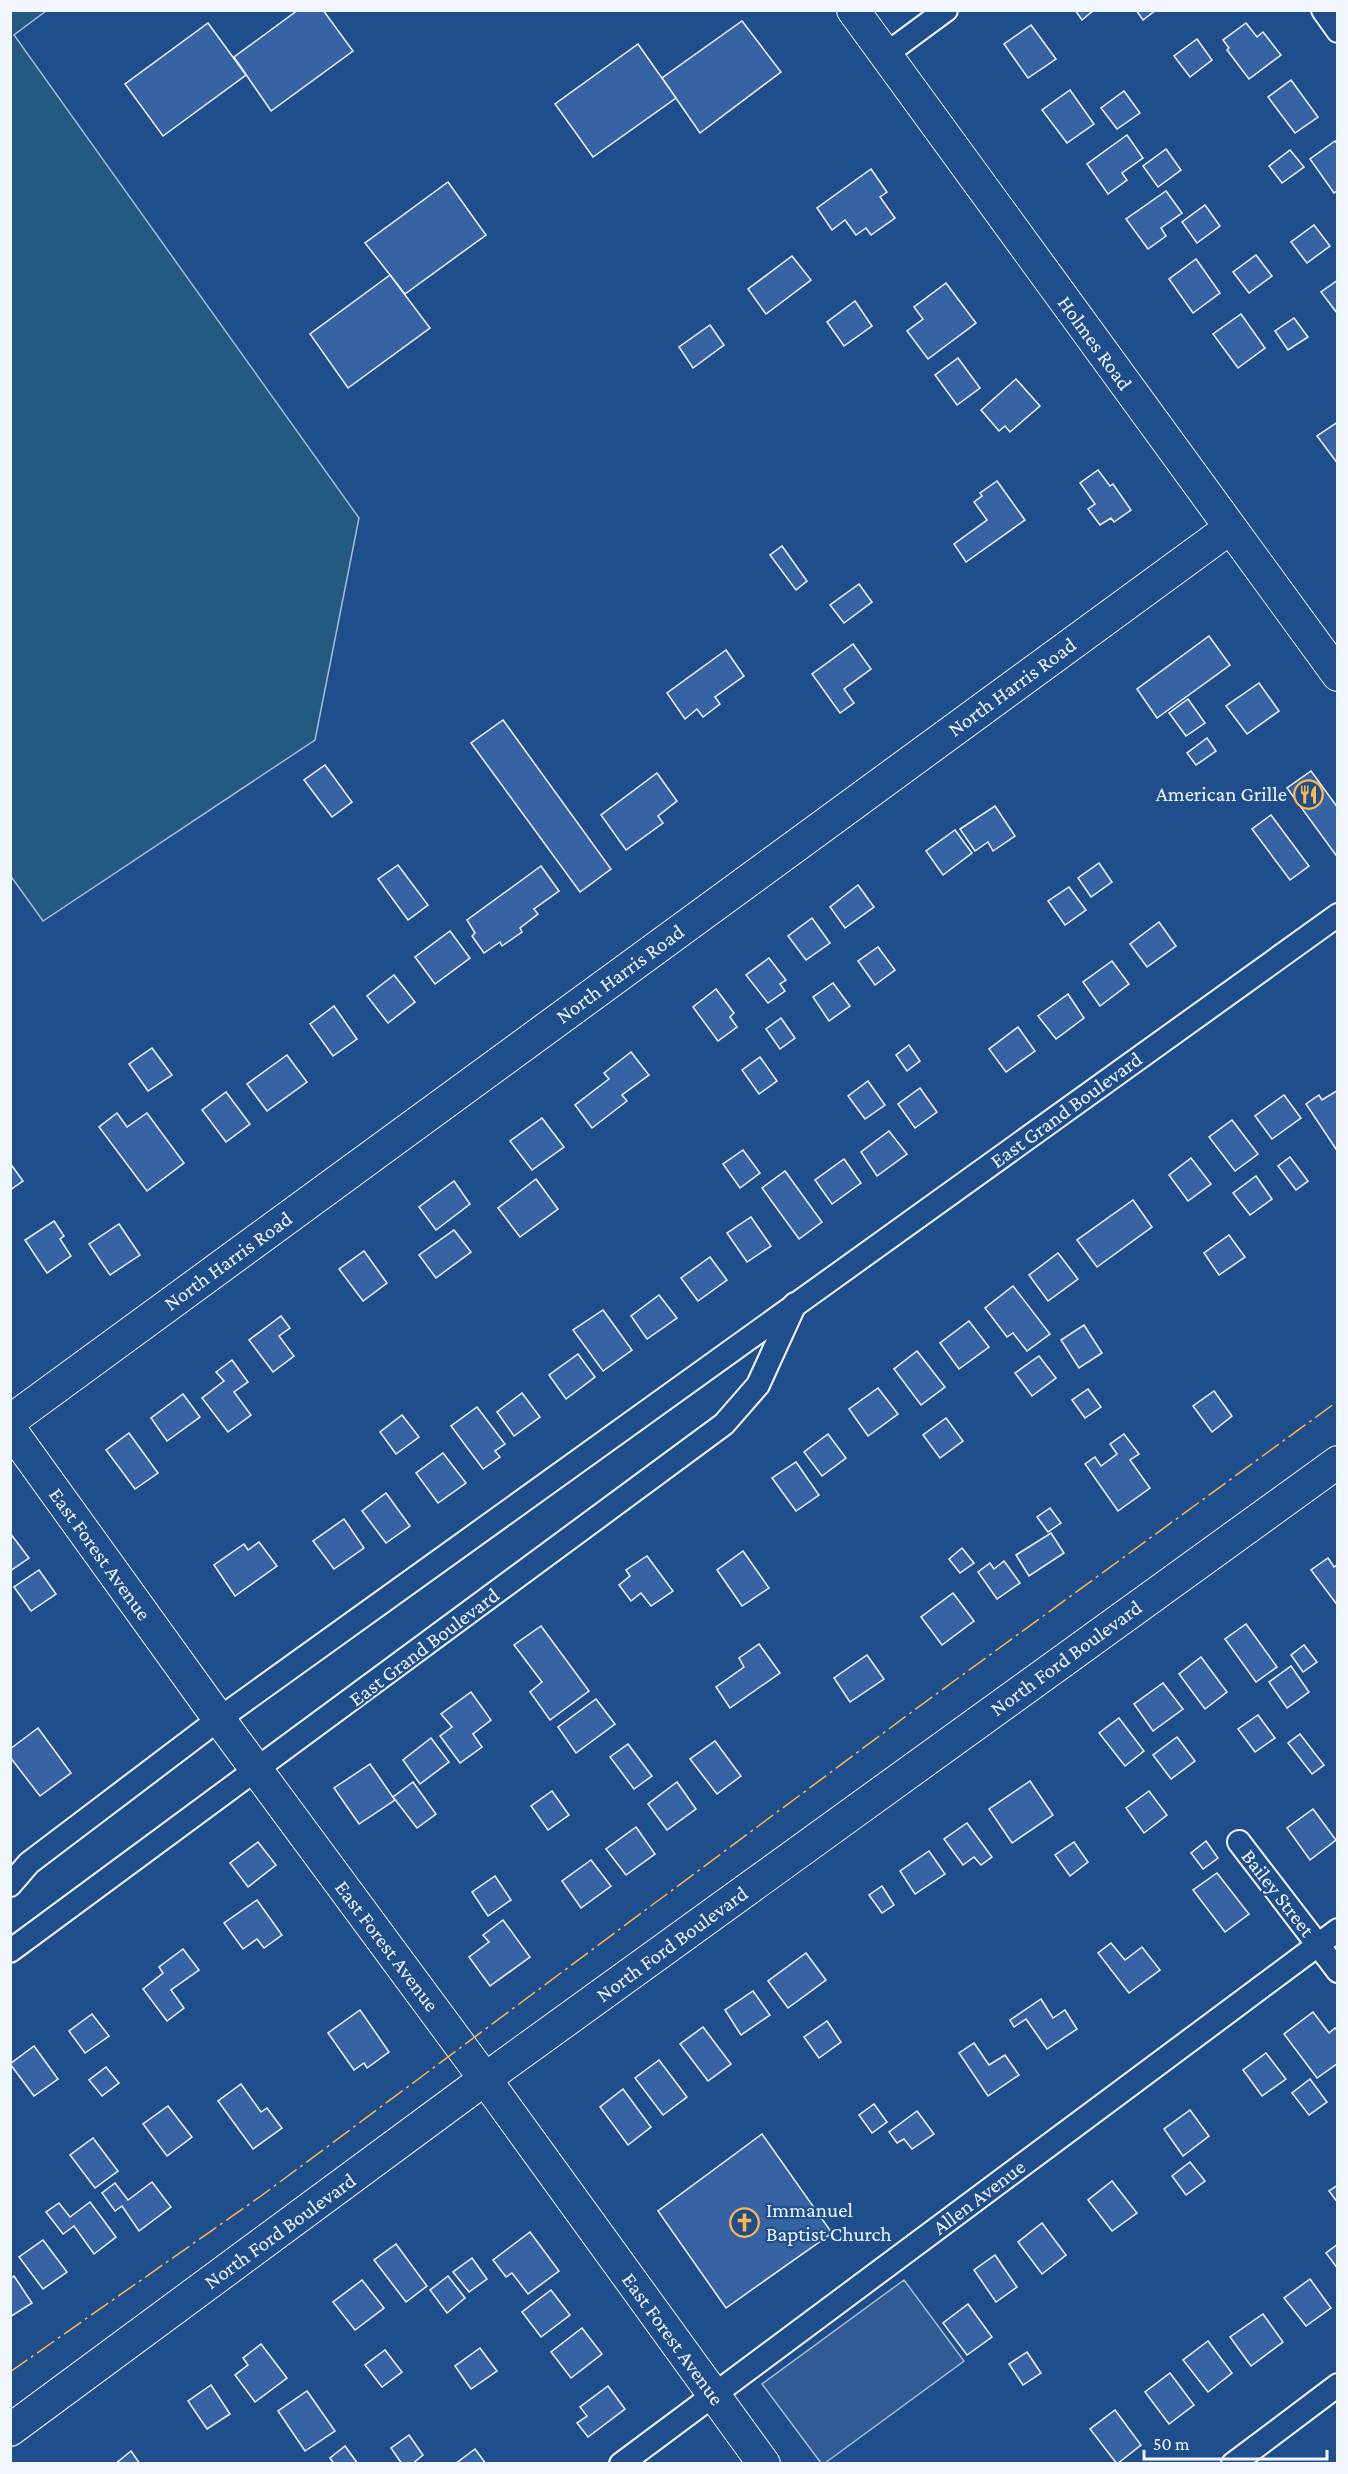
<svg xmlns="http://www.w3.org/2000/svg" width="1348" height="2474" font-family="'Crimson Pro',serif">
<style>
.green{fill:#245a82;stroke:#a8bbd7;stroke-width:1.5}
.parking{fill:#305b95;stroke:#a8bbd7;stroke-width:1.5}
.building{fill:#3563a3;stroke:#f2f6ff;stroke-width:1.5}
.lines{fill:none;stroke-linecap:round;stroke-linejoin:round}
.street-casing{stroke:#f2f6ff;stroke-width:26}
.secondary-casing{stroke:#f2f6ff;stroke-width:34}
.street{stroke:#1f4e8c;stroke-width:22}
.secondary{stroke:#1f4e8c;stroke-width:32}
.power{stroke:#ffb74d;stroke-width:1.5;stroke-dasharray:21 4.5 3 4.5;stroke-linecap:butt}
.labels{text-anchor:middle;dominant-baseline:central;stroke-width:4.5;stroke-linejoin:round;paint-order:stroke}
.street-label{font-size:21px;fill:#f2f6ff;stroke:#1f4e8c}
.poi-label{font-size:21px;fill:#f2f6ff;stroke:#1f4e8c;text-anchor:end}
</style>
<rect width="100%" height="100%" fill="#1f4e8c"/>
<!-- green -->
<polygon class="green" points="10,11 46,11 14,35 359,518 315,740 43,921 10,875"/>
<!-- parking -->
<polygon class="parking" points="904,2280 964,2361 825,2463 821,2463 762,2384"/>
<!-- building -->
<g class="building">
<polygon points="298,10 323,10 353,51 271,111 234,57"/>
<polygon points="1075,10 1094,10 1082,20"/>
<polygon points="1136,10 1156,10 1143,20"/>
<polygon points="742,21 781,72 700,133 662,78"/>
<polygon points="208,23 246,75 163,136 125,84"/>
<polygon points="1246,23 1257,37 1263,32 1281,55 1249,79 1227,50 1229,48 1223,40"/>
<polygon points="1031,25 1056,59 1028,78 1004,44"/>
<polygon points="1197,39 1212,60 1190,77 1174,56"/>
<polygon points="638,44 676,98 593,157 555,104"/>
<polygon points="1291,80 1318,117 1295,133 1268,97"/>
<polygon points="1070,90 1094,124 1067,143 1042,110"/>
<polygon points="1124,91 1140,113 1117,129 1101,108"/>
<polygon points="1127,135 1143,158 1122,173 1127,180 1108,194 1087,164"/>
<polygon points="1335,141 1338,145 1338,190 1334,193 1310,159"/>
<polygon points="1166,149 1181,170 1158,187 1143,166"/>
<polygon points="1290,150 1304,167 1282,183 1269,166"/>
<polygon points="871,169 887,192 880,197 895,218 871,235 866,228 856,235 845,220 832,230 817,208"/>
<polygon points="448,182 486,235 405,294 365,243"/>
<polygon points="1166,191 1182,213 1161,228 1166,236 1148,249 1126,219"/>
<polygon points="1205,205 1220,226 1197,243 1182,222"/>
<polygon points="1314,225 1330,246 1307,263 1291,242"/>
<polygon points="1256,255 1272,276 1249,293 1233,272"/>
<polygon points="792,256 811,280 766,314 748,289"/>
<polygon points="1196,259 1220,293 1193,313 1169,279"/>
<polygon points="390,275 430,328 348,388 310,334"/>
<polygon points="1338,280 1338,312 1337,313 1321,292"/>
<polygon points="946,283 976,323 928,359 907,331 923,319 914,307"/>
<polygon points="855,301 872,326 844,346 827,322"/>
<polygon points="1241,314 1265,348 1238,368 1213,334"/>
<polygon points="1294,318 1308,337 1288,350 1275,331"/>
<polygon points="710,325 724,345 693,368 679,347"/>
<polygon points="958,358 980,388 957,405 935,375"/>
<polygon points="1016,379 1040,406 1010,432 1005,426 999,431 981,410"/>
<polygon points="1338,422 1338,464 1317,436"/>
<polygon points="1098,470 1110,486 1113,484 1131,510 1114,522 1111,518 1100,525 1088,509 1095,504 1080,483"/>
<polygon points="997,481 1025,520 966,562 954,544 987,520 974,502 982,496 980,493"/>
<polygon points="782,546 807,581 796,590 770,555"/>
<polygon points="859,584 872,602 844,623 830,605"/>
<polygon points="1209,636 1230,665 1157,718 1137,689"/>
<polygon points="853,644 871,669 844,689 854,703 840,713 812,674"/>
<polygon points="726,650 744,676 715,697 720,704 703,717 697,709 685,719 667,693"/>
<polygon points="1259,683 1279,711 1247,734 1226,706"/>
<polygon points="1188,699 1205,723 1186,736 1169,713"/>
<polygon points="503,720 611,869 580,892 471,743"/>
<polygon points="1207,738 1216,751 1196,765 1187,753"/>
<polygon points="325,765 352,802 332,817 304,780"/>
<polygon points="1311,771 1338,808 1338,858 1287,788"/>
<polygon points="657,773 677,801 658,816 663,823 626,850 601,815"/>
<polygon points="995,806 1015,836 993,851 988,842 975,851 960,829"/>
<polygon points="1271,815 1309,866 1290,880 1252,829"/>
<polygon points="955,830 972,853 943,875 926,851"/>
<polygon points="1099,863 1112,882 1091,897 1078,878"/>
<polygon points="398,865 428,905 408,920 378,879"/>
<polygon points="541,866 559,891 534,909 538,914 520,928 522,932 502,946 500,942 484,953 472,936 475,933 467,920"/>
<polygon points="858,885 874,907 845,928 830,907"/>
<polygon points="1069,887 1086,910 1065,925 1048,901"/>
<polygon points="812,918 830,943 806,960 788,936"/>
<polygon points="1159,922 1176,946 1147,967 1130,944"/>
<polygon points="450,931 470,958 435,984 415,957"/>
<polygon points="878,947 895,970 875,985 858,961"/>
<polygon points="769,958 786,980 780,984 785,991 768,1003 746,975"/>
<polygon points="1112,961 1129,984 1100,1006 1083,982"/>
<polygon points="394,975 415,1002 388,1023 367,996"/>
<polygon points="833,983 850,1006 829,1021 813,997"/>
<polygon points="716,989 734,1013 730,1017 737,1027 718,1041 693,1007"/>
<polygon points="1068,994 1084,1018 1056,1039 1038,1016"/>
<polygon points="334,1006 357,1039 333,1056 310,1024"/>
<polygon points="781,1018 795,1038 780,1049 766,1029"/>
<polygon points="1018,1027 1035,1051 1006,1072 989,1049"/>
<polygon points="909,1045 920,1061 907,1071 896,1055"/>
<polygon points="152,1048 172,1075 148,1091 129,1064"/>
<polygon points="631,1052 649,1075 622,1095 627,1101 592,1128 575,1105 609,1079 604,1073"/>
<polygon points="287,1055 307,1082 267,1111 247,1084"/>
<polygon points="760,1057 777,1081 759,1094 742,1070"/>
<polygon points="868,1081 885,1105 865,1119 848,1096"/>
<polygon points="920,1088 937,1112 915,1128 898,1104"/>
<polygon points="1338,1090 1338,1147 1336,1149 1306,1104 1319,1095 1322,1100"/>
<polygon points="226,1092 250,1124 226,1142 202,1110"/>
<polygon points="1284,1095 1301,1118 1272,1139 1255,1116"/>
<polygon points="117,1113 127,1127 147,1113 184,1163 147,1191 99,1127"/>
<polygon points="542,1118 564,1147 532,1170 510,1141"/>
<polygon points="1232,1120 1258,1154 1235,1171 1209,1137"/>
<polygon points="889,1131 907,1154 877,1176 861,1152"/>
<polygon points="743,1150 760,1173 740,1188 723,1164"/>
<polygon points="1290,1157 1308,1181 1296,1190 1278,1166"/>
<polygon points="1191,1158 1211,1184 1188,1201 1169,1175"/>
<polygon points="844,1159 861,1183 832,1204 815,1180"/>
<polygon points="10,1163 23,1181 10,1190"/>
<polygon points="785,1171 822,1222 799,1239 762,1188"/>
<polygon points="1256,1176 1272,1199 1250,1215 1233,1193"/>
<polygon points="536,1179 558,1209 520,1237 498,1208"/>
<polygon points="454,1181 470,1204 436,1230 419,1207"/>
<polygon points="1133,1200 1152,1227 1097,1267 1077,1240"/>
<polygon points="751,1217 771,1246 747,1262 727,1233"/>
<polygon points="54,1221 64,1236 60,1239 71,1256 47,1273 25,1240"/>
<polygon points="119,1224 140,1255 110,1275 89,1244"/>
<polygon points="454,1230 471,1252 436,1278 419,1255"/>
<polygon points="1229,1235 1245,1257 1219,1275 1204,1253"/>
<polygon points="364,1251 387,1283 363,1301 339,1269"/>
<polygon points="1058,1253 1078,1279 1048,1301 1029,1275"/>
<polygon points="710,1257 727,1280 698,1301 681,1278"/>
<polygon points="1013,1286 1050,1334 1027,1351 1013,1333 1007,1337 985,1308"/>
<polygon points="659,1295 677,1318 647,1339 631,1316"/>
<polygon points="603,1310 632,1350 603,1371 573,1330"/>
<polygon points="281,1316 290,1328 279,1336 294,1356 273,1372 249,1340"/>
<polygon points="969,1321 989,1347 959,1369 940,1343"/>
<polygon points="1084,1325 1102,1353 1079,1368 1061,1340"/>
<polygon points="917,1351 945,1387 921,1405 894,1369"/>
<polygon points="578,1354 595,1377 566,1399 549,1375"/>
<polygon points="1039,1356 1056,1378 1032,1396 1015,1373"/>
<polygon points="232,1360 248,1382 234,1392 251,1415 228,1432 202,1398 224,1381 216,1372"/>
<polygon points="878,1388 898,1414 868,1436 849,1409"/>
<polygon points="1088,1389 1101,1407 1085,1418 1072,1400"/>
<polygon points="1214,1391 1232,1416 1212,1432 1193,1406"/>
<polygon points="522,1393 540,1417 514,1436 497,1412"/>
<polygon points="183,1394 200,1417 167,1441 151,1418"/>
<polygon points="477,1407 505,1444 495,1451 500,1457 483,1469 451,1426"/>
<polygon points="402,1415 419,1437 396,1454 380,1432"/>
<polygon points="946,1418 963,1441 940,1458 923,1435"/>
<polygon points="129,1433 158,1473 135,1489 106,1450"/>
<polygon points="828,1434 846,1458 822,1476 804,1452"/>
<polygon points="1124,1434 1139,1454 1130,1460 1150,1488 1118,1511 1085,1464 1095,1457 1101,1466 1117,1454 1110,1444"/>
<polygon points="443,1453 466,1483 438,1503 416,1473"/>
<polygon points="796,1462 819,1495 796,1511 772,1478"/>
<polygon points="386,1493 410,1526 386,1543 362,1511"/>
<polygon points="1050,1508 1061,1523 1048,1532 1037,1517"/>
<polygon points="344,1519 364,1548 334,1569 313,1541"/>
<polygon points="10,1533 29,1558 10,1571"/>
<polygon points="1051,1533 1064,1553 1029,1576 1016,1555"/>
<polygon points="259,1542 277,1566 235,1596 214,1565 244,1544 248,1550"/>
<polygon points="962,1548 974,1563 960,1573 949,1559"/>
<polygon points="743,1551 769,1588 742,1606 717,1570"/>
<polygon points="647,1556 673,1591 651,1606 641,1593 631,1601 619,1585 630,1576 626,1570"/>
<polygon points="1328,1558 1334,1567 1338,1564 1338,1606 1311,1570"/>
<polygon points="1004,1561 1020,1583 997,1599 978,1572 990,1563 994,1569"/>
<polygon points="39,1570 56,1594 31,1611 14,1587"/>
<polygon points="953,1593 974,1621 942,1645 921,1617"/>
<polygon points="1246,1624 1277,1667 1256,1682 1225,1639"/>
<polygon points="541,1626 589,1691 550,1720 530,1692 542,1682 514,1645"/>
<polygon points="759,1644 780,1673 730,1708 716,1687 744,1667 739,1658"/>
<polygon points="1304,1645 1317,1662 1303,1672 1291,1655"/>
<polygon points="867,1655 884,1679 850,1702 834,1678"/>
<polygon points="1201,1657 1227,1692 1205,1709 1179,1674"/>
<polygon points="1291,1666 1309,1692 1287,1708 1269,1682"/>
<polygon points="1163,1683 1183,1709 1153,1731 1134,1704"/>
<polygon points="471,1692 491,1720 473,1734 482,1747 460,1763 440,1736 452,1727 441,1714"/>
<polygon points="596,1699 615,1724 576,1753 558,1727"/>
<polygon points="1258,1715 1275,1738 1255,1752 1238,1729"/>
<polygon points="1119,1718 1144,1751 1125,1766 1099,1733"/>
<polygon points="38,1728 71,1773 40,1796 10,1757 10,1749"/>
<polygon points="1300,1734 1324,1765 1312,1774 1288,1743"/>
<polygon points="1177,1737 1195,1761 1171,1779 1153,1755"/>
<polygon points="431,1738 449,1762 420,1784 403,1760"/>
<polygon points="715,1741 741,1776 717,1794 690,1759"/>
<polygon points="628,1744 652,1776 634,1789 610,1757"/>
<polygon points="370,1764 395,1800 359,1824 334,1788"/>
<polygon points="1030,1781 1053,1815 1012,1843 989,1809"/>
<polygon points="413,1782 436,1814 417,1828 393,1797"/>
<polygon points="677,1782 696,1809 667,1830 648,1804"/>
<polygon points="552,1791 569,1815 548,1830 531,1806"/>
<polygon points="1149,1791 1167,1815 1144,1833 1126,1808"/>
<polygon points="1313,1809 1336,1840 1310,1860 1287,1828"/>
<polygon points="967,1823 992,1857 981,1865 974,1857 963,1865 944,1839"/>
<polygon points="636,1827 655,1854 626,1875 606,1849"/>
<polygon points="1206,1841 1218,1858 1203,1869 1191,1853"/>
<polygon points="258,1842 276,1865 248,1887 230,1863"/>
<polygon points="1074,1842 1088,1862 1070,1876 1055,1855"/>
<polygon points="929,1851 945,1874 915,1894 900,1871"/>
<polygon points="591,1860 611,1886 581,1908 562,1881"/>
<polygon points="1217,1873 1249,1914 1225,1932 1193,1890"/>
<polygon points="495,1876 511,1900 488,1916 472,1892"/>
<polygon points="882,1886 894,1905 882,1913 869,1895"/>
<polygon points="257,1900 282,1935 264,1948 257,1939 243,1949 224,1923"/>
<polygon points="503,1920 530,1957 490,1986 469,1957 489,1942 483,1935"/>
<polygon points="1111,1943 1125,1960 1142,1947 1160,1970 1129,1993 1098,1953"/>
<polygon points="183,1949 199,1970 171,1990 184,2008 167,2021 143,1989 163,1973 159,1967"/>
<polygon points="806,1953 826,1980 788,2008 768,1981"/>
<polygon points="753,1991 770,2015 741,2035 725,2010"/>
<polygon points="1041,1999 1053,2018 1065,2010 1077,2029 1047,2049 1026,2019 1014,2027 1010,2020"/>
<polygon points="360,2010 389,2052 367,2068 364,2063 354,2070 328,2033"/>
<polygon points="1313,2012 1329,2033 1335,2028 1338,2031 1338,2063 1317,2078 1284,2034"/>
<polygon points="92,2014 109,2036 85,2053 69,2031"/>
<polygon points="827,2021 841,2042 819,2058 804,2037"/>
<polygon points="703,2027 731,2064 708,2081 680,2044"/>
<polygon points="974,2043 989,2065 1005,2055 1019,2075 988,2096 959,2053"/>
<polygon points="34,2046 58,2079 34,2096 10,2064"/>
<polygon points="1266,2053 1286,2079 1262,2096 1243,2070"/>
<polygon points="659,2060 687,2097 663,2115 635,2078"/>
<polygon points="106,2067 119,2083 102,2096 89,2080"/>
<polygon points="1310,2079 1327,2102 1309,2115 1292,2093"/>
<polygon points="241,2084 261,2112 267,2108 282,2128 253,2149 218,2101"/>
<polygon points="623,2089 651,2127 628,2145 600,2107"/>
<polygon points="874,2104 887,2122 872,2133 859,2115"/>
<polygon points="168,2106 192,2137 167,2156 143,2124"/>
<polygon points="1190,2110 1209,2136 1183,2156 1164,2129"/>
<polygon points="917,2111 934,2134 912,2149 904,2139 897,2143 889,2132"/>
<polygon points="762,2134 832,2233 726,2308 658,2211"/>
<polygon points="93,2138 118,2171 95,2188 70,2155"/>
<polygon points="1190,2162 1205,2181 1186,2195 1172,2176"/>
<polygon points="1112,2181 1137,2213 1112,2231 1088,2200"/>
<polygon points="152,2182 171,2207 139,2231 122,2206 115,2211 102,2193 115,2183 128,2200"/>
<polygon points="1338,2185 1338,2203 1329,2191"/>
<polygon points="90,2202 116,2237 94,2254 74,2226 63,2234 46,2212 59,2203 70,2217"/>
<polygon points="1042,2223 1066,2255 1042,2274 1018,2242"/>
<polygon points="530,2232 559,2271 528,2294 512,2273 506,2277 493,2260"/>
<polygon points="43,2240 67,2272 43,2289 19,2257"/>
<polygon points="396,2244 427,2286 406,2302 374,2260"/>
<polygon points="1338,2244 1338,2269 1326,2253"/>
<polygon points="995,2255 1017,2287 996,2302 974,2270"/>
<polygon points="472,2258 487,2279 469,2292 453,2272"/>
<polygon points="14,2276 32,2303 10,2317 10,2279"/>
<polygon points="448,2276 465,2298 447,2313 430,2290"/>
<polygon points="1310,2279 1331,2308 1306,2326 1284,2298"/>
<polygon points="362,2280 384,2308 355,2330 333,2302"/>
<polygon points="551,2290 570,2315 541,2337 522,2312"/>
<polygon points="968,2304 992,2337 967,2355 943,2323"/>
<polygon points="1263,2314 1283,2342 1251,2366 1230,2337"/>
<polygon points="582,2328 602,2354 571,2378 551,2352"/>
<polygon points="1208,2341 1232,2373 1208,2392 1183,2360"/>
<polygon points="261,2344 287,2378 255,2402 235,2375 248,2365 243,2358"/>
<polygon points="480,2348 497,2371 471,2389 455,2366"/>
<polygon points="385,2350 402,2372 382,2387 365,2365"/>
<polygon points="1027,2352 1041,2373 1023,2385 1009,2364"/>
<polygon points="1170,2373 1194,2405 1169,2424 1145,2392"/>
<polygon points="211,2385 230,2414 207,2429 188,2401"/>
<polygon points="608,2386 625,2409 588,2437 577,2423 587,2416 580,2407"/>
<polygon points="307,2391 335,2431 305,2451 278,2411"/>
<polygon points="1115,2410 1141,2445 1117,2464 1090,2429"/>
<polygon points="409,2435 423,2455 412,2464 402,2464 391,2448"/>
<polygon points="345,2446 358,2464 334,2464 330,2458"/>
<polygon points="475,2449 486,2464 455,2464"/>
<polygon points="131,2451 140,2464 115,2464"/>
</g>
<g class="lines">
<defs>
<g id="street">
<polyline points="1323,10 1338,31"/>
<polyline points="885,55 946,10"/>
<polyline points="1239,1842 1338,1971"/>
<polyline points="10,1885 29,1863 219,1719 1338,915"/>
<polyline points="10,1951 724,1424 758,1385 795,1304"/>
<polyline points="621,2464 1338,1930"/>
<polyline points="1233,2464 1338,2385"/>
</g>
<g id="secondary">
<polyline points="853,10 1338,675"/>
<polyline points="10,1421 1230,528"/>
<polyline points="10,1429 219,1719 485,2079 764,2464"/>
<polyline points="10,2430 485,2079 1338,1462"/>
</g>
</defs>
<!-- street casing -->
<use href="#street" class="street-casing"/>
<!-- secondary casing -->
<use href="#secondary" class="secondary-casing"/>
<!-- street -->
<use href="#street" class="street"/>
<!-- secondary -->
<use href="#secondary" class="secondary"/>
<!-- power -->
<polyline class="power" points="10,2372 261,2196 913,1711 1338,1401"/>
</g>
<!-- icons -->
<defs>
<symbol id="restaurant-ring" viewBox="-11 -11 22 22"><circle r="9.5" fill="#1f4e8c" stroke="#ffb74d" stroke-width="1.5"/><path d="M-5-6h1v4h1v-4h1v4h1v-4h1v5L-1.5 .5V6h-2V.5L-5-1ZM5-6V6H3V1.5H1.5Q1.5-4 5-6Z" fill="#ffb74d"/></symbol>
<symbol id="church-ring" viewBox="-11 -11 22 22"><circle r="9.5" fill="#1f4e8c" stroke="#ffb74d" stroke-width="1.5"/><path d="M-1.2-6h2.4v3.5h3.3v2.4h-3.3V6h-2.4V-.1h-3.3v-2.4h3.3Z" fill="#ffb74d"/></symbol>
</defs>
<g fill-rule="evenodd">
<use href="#restaurant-ring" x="1292" y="778" width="33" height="33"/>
<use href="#church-ring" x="728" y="2206" width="33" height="33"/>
</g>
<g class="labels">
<!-- street labels -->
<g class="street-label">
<text transform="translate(1095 343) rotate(54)">Holmes Road</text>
<text transform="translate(1012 687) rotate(-36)">North Harris Road</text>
<text transform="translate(620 974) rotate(-36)">North Harris Road</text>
<text transform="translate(1066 1110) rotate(-36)">East Grand Boulevard</text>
<text transform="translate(228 1261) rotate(-36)">North Harris Road</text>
<text transform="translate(100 1554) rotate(54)">East Forest Avenue</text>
<text transform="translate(424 1647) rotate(-37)">East Grand Boulevard</text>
<text transform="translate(1066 1658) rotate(-36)">North Ford Boulevard</text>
<text transform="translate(1278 1893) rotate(52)">Bailey Street</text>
<text transform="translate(672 1944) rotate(-36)">North Ford Boulevard</text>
<text transform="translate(387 1946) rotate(53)">East Forest Avenue</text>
<text transform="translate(979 2197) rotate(-37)">Allen Avenue</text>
<text transform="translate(280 2231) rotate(-36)">North Ford Boulevard</text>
<text transform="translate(673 2339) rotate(54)">East Forest Avenue</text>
</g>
<!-- poi labels -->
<g class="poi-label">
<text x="1287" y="794">American Grille</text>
<text x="766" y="2210" text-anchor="start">Immanuel<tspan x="766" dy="24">Baptist Church</tspan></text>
</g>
</g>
<!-- border -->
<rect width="1348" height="2474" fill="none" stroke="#f2f6ff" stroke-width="24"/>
<!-- scale -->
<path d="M1144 2450v9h183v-9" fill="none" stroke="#f2f6ff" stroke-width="3"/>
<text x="1153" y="2450" font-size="18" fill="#f2f6ff" stroke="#1f4e8c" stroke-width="4.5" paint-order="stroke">50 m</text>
</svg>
